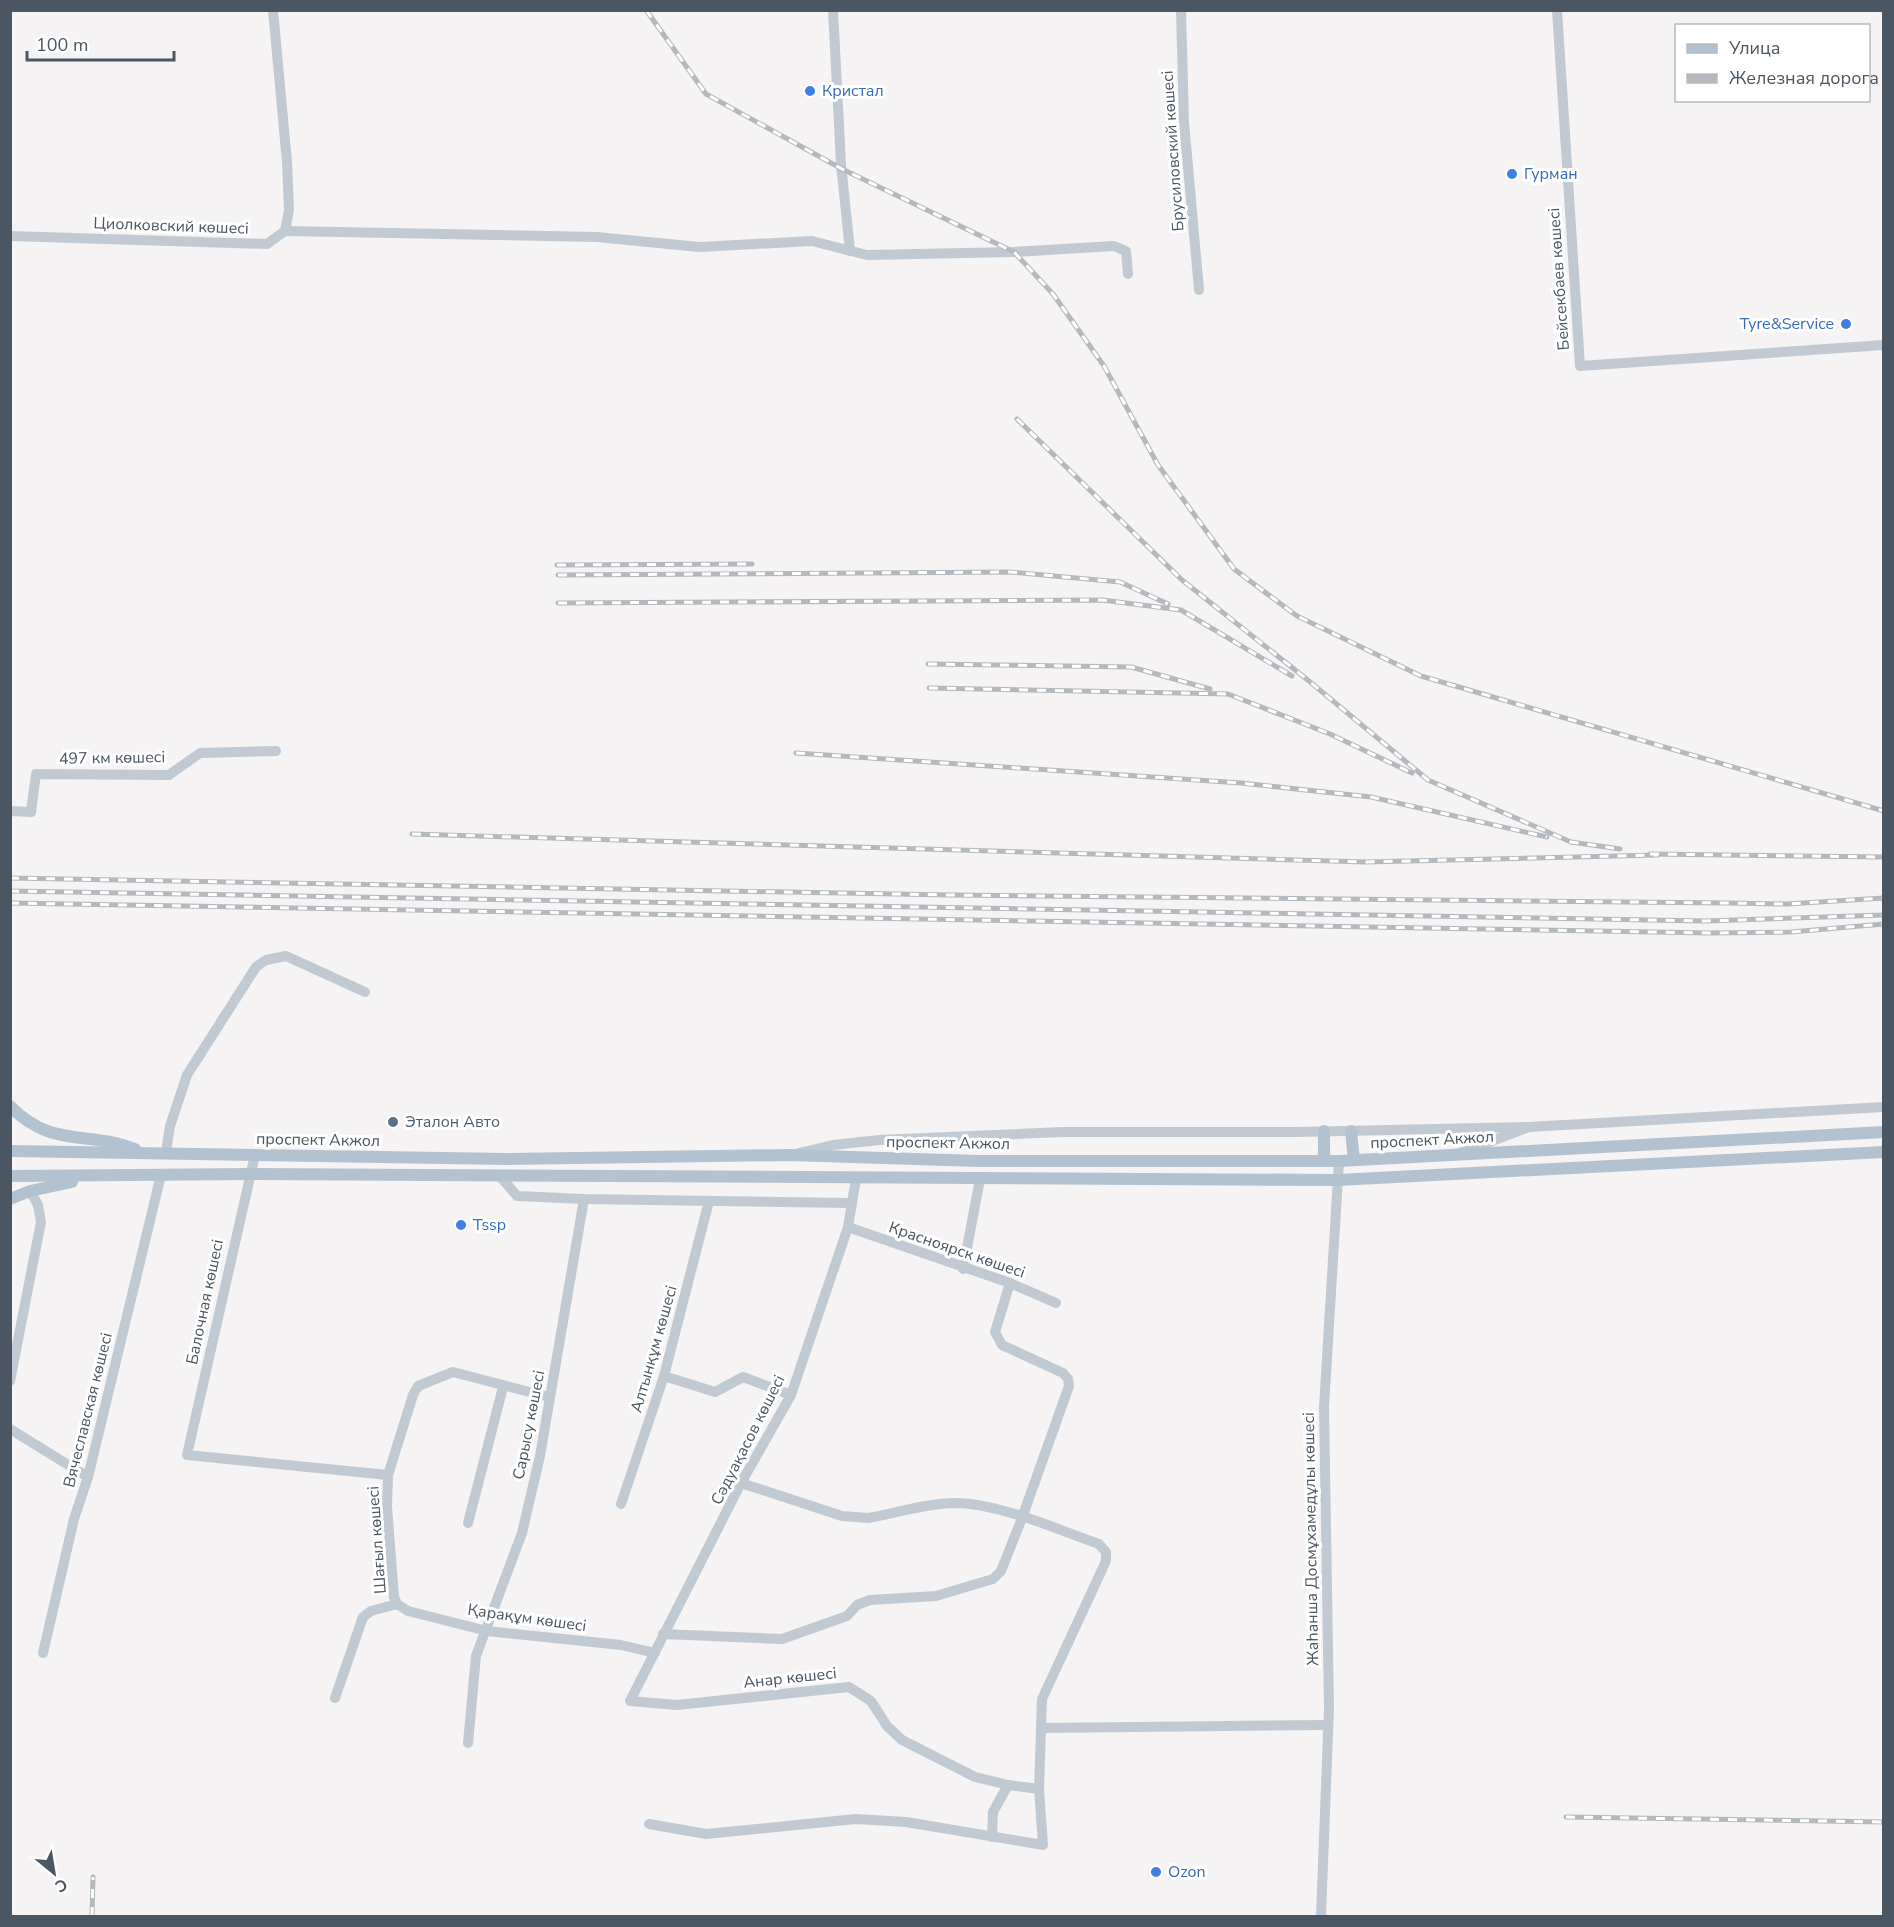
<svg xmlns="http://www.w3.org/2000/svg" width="1894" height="1927" font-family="'Nunito Sans',sans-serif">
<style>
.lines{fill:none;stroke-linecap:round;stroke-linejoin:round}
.minor{stroke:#c1cad2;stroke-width:10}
.major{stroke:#b3c2d1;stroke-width:12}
.rail-casing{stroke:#b5b8bd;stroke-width:5}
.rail{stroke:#fff;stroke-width:3;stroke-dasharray:9;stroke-linecap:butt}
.shop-dot{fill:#3f7fe0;stroke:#fff;stroke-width:2}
.service-dot{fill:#5c6f8a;stroke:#fff;stroke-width:2}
.labels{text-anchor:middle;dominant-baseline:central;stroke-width:6;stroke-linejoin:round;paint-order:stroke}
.shop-label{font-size:16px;fill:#366cbe;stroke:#fff;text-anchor:start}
.street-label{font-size:16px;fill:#4a5661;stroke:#fff}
.service-label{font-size:16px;fill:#4e5e75;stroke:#fff;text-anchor:start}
</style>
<rect width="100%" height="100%" fill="#f5f3f3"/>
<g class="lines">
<!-- minor -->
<g class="minor">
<polyline points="833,10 841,164 850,251"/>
<polyline points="1181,10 1184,122 1199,290"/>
<polyline points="1557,10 1580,366 1884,345"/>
<polyline points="285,231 597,237 699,247 812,241 867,255 1014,252 1114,246 1126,251 1128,274"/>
<polyline points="10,236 267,244 285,231 289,210 287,162 273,10"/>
<polyline points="10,811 31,812 36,774 169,775 200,753 276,751"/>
<polyline points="166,1152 170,1126 187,1075 256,967 266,960 286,956 365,992"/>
<polyline points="799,1153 833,1145 879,1140 1062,1132 1298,1132 1529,1127"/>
<polyline points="1460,1153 1529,1127 1884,1107"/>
<polyline points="255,1155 187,1455 388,1475"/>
<polyline points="499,1175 517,1196 584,1199 852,1203"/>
<polyline points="856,1179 848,1227 791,1395 741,1483 630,1701 677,1705 849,1687 871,1701 887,1726 902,1740 975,1777 1008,1785 993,1812 992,1837"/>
<polyline points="848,1227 1010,1283 1056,1303"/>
<polyline points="963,1269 980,1179"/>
<polyline points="664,1376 715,1392 743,1377 791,1395"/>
<polyline points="10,1381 41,1222 38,1205 30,1191"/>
<polyline points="10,1429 88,1477"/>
<polyline points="621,1504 664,1376 709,1201"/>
<polyline points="468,1523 503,1387"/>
<polyline points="397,1604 408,1611 487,1631 621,1645 655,1653"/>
<polyline points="663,1634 782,1639 847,1616 857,1605 870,1600 936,1596 993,1579 1001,1571 1022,1518 1069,1386 1068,1379 1063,1373 1002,1345 995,1332 1010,1283"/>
<polyline points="43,1653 74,1519 88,1477 161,1175"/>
<polyline points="335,1698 363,1617 371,1611 397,1604 394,1597 387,1507 388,1475 413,1395 418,1386 453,1372 549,1397"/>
<polyline points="1041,1728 1327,1725"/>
<polyline points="468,1743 476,1656 522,1533 540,1456 584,1199"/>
<polyline points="1008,1785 1039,1789"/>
<path d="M 649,1824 L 706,1834 L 856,1819 L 906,1822 L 1043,1845 L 1039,1789 L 1042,1699 L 1106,1561 L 1106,1552 L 1099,1544 C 1056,1529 1001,1504 956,1503 C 928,1503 896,1513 868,1518 L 842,1516 L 741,1483"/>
<polyline points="1321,1916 1329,1708 1324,1407 1339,1161"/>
</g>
<!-- major -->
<g class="major">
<path d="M 10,1106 C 52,1149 86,1130 135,1149"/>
<polyline points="1324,1131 1324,1161"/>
<polyline points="1351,1131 1354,1160"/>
<polyline points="10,1151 506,1159 789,1155 979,1161 1339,1161 1884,1132"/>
<polyline points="10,1176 250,1174 1338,1180 1884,1152"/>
<polyline points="10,1199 30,1191 72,1182"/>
</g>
<defs>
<g id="rail">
<polyline points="646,10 706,94 842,169 1014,252 1053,294 1104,366 1158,465 1234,569 1297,616 1421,676 1884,811"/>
<polyline points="1017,419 1182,580 1309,681 1428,780 1571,842 1620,849"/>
<polyline points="557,565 752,564"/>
<polyline points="558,575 1011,572 1120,582 1168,604"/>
<polyline points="558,603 1102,600 1181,610 1292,676"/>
<polyline points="928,664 1131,667 1210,689"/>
<polyline points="929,688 1228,694 1330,734 1412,773"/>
<polyline points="796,753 1241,783 1371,797 1547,837"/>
<polyline points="412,834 1366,862 1658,855"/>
<polyline points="1650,854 1884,857"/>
<polyline points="10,878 950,895 1727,903 1787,904 1884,898"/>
<polyline points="10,891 1706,921 1884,915"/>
<polyline points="10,903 1710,933 1791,932 1884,924"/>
<polyline points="1566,1817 1884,1822"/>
<polyline points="92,1916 93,1877"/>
</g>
</defs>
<!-- rail casing -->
<use href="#rail" class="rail-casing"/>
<!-- rail -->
<use href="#rail" class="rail"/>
</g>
<!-- markers -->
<g class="shop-dot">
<circle cx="810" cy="91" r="6"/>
<circle cx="1512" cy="174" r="6"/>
<circle cx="1846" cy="324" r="6"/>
<circle cx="461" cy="1225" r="6"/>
<circle cx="1156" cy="1872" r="6"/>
</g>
<circle class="service-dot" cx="393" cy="1122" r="6"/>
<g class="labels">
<!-- shop labels -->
<g class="shop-label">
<text x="822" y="91">Кристал</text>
<text x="1524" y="174">Гурман</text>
<text x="1834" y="324" text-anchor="end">Tyre&amp;Service</text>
<text x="473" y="1225">Tssp</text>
<text x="1168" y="1872">Ozon</text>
</g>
<!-- street labels -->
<g class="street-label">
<text transform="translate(1173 151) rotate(-94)">Брусиловский көшесі</text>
<text transform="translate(171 226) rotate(2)">Циолковский көшесі</text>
<text transform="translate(1559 279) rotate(-94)">Бейсекбаев көшесі</text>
<text transform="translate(112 758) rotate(-1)">497 км көшесі</text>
<text transform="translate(318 1140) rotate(1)">проспект Акжол</text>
<text transform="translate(1432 1140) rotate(-3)">проспект Акжол</text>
<text transform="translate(948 1143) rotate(1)">проспект Акжол</text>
<text transform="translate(957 1250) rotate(19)">Красноярск көшесі</text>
<text transform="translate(205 1302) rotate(-78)">Балочная көшесі</text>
<text transform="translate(654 1349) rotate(-74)">Алтынқұм көшесі</text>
<text transform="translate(88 1410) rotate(-76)">Вячеславская көшесі</text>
<text transform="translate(529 1425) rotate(-79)">Сарысу көшесі</text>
<text transform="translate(748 1440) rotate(-63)">Сәдуақасов көшесі</text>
<text transform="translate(1311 1539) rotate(-91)">Жаһанша Досмұхамедұлы көшесі</text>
<text transform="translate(377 1540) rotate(-94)">Шағыл көшесі</text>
<text transform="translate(527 1618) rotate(8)">Қарақұм көшесі</text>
<text transform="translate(790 1678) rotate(-6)">Анар көшесі</text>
</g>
<!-- service labels -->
<g class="service-label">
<text x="405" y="1122">Эталон Авто</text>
</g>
</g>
<!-- border -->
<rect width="1894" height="1927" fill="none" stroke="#4a5661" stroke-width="24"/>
<!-- legend -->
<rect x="1675" y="24" width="195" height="78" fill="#ffffff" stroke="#b7bbc0" stroke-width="1.5"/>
<rect x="1687" y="44" width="30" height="9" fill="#b3c2d1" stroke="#b7bbc0" stroke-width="1.5"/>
<text x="1729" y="54" font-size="18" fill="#4a5661">Улица</text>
<rect x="1687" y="74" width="30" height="9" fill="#b5b8bd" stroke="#b7bbc0" stroke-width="1.5"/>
<text x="1729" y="84" font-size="18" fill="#4a5661">Железная дорога</text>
<!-- north arrow -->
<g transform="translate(54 1873) rotate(150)" stroke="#ffffff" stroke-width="4.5" paint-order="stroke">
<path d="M0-4.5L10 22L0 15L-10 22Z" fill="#4a5661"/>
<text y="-9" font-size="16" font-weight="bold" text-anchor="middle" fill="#4a5661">С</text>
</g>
<!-- scale -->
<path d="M27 51v9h147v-9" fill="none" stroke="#4a5661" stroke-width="3"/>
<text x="36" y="51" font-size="18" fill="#4a5661" stroke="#ffffff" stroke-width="4.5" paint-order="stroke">100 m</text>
</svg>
